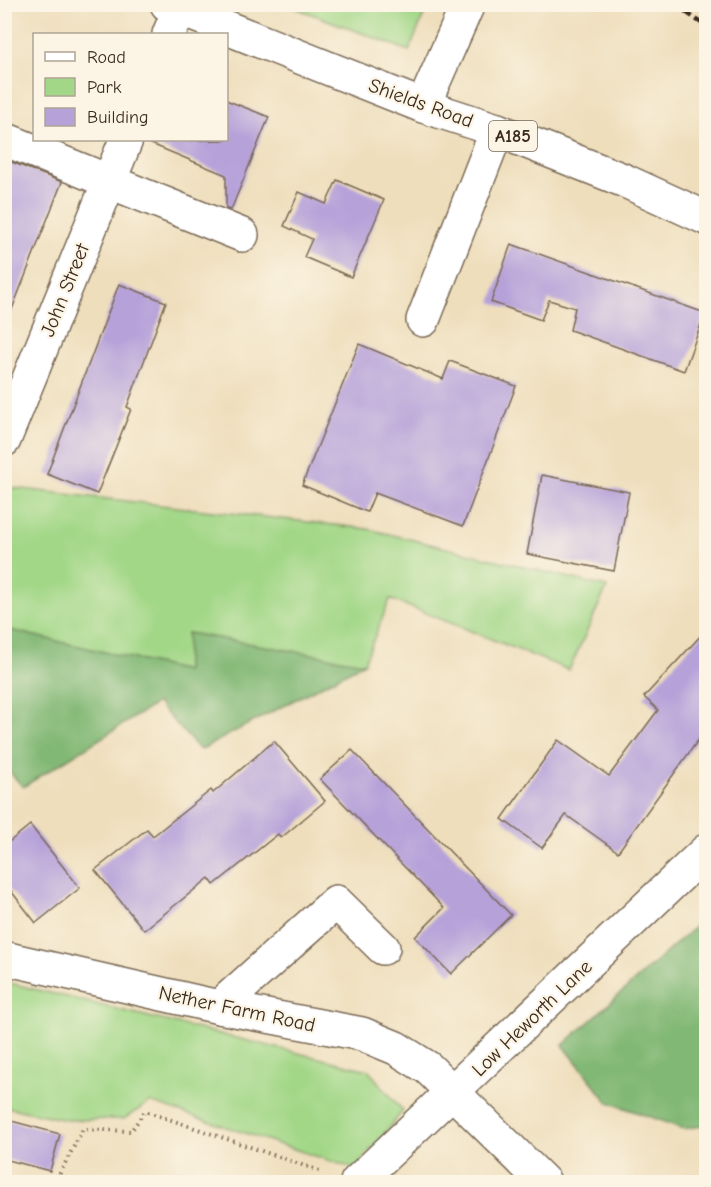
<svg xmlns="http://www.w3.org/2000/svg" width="711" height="1187" font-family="'Comic Neue',sans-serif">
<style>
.green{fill:#a2d787;stroke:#6e8052;stroke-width:1.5}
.forest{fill:#81b874;stroke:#5e7149;stroke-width:1.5}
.building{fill:#b6a1d9}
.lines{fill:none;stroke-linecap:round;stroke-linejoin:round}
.minor-casing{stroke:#7a6955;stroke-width:36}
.major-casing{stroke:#7a6955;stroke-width:36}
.path{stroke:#7a6955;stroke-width:4;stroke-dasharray:1.5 4.5;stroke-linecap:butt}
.minor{stroke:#fff;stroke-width:33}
.major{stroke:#fff;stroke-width:33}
.rail{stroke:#3b2a1e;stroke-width:4.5;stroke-dasharray:9 4.5;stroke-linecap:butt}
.labels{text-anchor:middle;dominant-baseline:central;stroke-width:4.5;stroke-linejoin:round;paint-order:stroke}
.shield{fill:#fcf5e5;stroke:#75675a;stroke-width:1.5}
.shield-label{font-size:18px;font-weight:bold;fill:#3b2a1e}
.street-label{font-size:20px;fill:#3b2a1e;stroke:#fcf5e5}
</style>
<rect width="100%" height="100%" fill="#fcf5e5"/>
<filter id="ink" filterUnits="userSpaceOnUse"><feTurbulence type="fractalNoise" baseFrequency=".0167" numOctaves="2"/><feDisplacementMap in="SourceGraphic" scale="12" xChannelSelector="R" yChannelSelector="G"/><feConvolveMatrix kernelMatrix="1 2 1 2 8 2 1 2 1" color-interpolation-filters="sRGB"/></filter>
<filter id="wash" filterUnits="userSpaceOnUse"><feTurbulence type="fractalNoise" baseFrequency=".008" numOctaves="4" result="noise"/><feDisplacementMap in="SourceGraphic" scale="24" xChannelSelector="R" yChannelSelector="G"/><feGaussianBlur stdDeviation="1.35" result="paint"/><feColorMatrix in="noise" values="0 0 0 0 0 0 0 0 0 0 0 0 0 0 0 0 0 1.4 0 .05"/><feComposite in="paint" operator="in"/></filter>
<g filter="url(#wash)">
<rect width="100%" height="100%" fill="#eedebc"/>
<!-- green -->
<g class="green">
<polygon points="288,5 428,5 409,51"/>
<polygon points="5,487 368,529 607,587 569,670 390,599 364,663 187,633 186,671 5,629"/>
<polygon points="5,982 368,1070 403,1111 355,1169 150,1102 124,1119 67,1120 5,1107"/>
</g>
<!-- forest -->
<g class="forest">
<polygon points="5,629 186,671 187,633 364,663 200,750 157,703 23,787 5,767"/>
<polygon points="706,917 706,1125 684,1129 608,1102 563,1045"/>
</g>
<g id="blocks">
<!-- building -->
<g class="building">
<polygon points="226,100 269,117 231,210 226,209 226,175 144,141 226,140"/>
<polygon points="4,159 62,182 7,322 4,322"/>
<polygon points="337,180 384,200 351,277 304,257 312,239 284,226 299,192 326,204"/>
<polygon points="511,244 705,313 684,371 570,330 575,308 549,300 541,320 491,302"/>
<polygon points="119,284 166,302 127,407 131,409 97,494 47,474"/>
<polygon points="359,344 443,379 450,361 516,386 463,526 375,493 367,512 302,485"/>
<polygon points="542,475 629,492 614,571 527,554"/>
<polygon points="706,630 706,729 618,852 566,815 542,848 502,819 558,740 609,776 658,710 644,697"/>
<polygon points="274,741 325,801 281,838 278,834 214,885 209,878 144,930 95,870 147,829 153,836 211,790 213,793"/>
<polygon points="352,750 511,915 451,974 415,937 444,908 320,779"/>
<polygon points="30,825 80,888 36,923 4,882 4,846"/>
<polygon points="4,1119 60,1134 50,1171 4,1159"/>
</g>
</g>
</g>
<g filter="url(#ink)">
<use href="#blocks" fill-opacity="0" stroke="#7a6955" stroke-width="1.5"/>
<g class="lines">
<defs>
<g id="minor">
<polyline points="169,34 179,10"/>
<polyline points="423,106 468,4"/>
<polyline points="4,139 242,235"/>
<polyline points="423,320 497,130"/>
<polyline points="4,440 126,140"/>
<polyline points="4,958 219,1007 362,1034 396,1048 428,1068 544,1182"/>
<polyline points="219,1007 336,902 383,948"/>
<polyline points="357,1182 706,851"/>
</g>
<polyline id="major" points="167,4 423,106 497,130 623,180 706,218"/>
</defs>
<!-- minor casing -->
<use href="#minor" class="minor-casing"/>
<!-- major casing -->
<use href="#major" class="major-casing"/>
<!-- path -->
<polyline class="path" points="4,1181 56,1181 83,1129 131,1131 145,1111 320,1171"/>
<!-- minor -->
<use href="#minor" class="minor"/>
<!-- major -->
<use href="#major" class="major"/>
<!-- rail -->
<g class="rail">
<polyline points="674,4 706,26"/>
<polyline points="706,4 706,5"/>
</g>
</g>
</g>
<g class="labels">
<!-- shield labels -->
<rect class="shield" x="489" y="121" width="48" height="30" rx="4.5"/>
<g class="shield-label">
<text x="513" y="136">A185</text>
</g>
<!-- street labels -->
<g class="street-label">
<text transform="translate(421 103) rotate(20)">Shields Road</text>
<text transform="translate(65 290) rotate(-68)">John Street</text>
<text transform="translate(237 1009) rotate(12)">Nether Farm Road</text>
<text transform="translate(532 1018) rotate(-44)">Low Heworth Lane</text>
</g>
</g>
<!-- margin -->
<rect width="711" height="1187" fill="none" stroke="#fcf5e5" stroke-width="24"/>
<!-- legend -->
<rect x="33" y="33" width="195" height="108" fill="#fcf5e5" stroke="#afa495" stroke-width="1.5"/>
<rect x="45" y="52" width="30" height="9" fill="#ffffff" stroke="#afa495" stroke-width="1.5"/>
<text x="87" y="63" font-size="18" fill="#3b2a1e">Road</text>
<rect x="45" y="78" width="30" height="18" fill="#a2d787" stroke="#afa495" stroke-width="1.5"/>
<text x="87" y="93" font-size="18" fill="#3b2a1e">Park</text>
<rect x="45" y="108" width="30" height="18" fill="#b6a1d9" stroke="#afa495" stroke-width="1.5"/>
<text x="87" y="123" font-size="18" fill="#3b2a1e">Building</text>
</svg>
